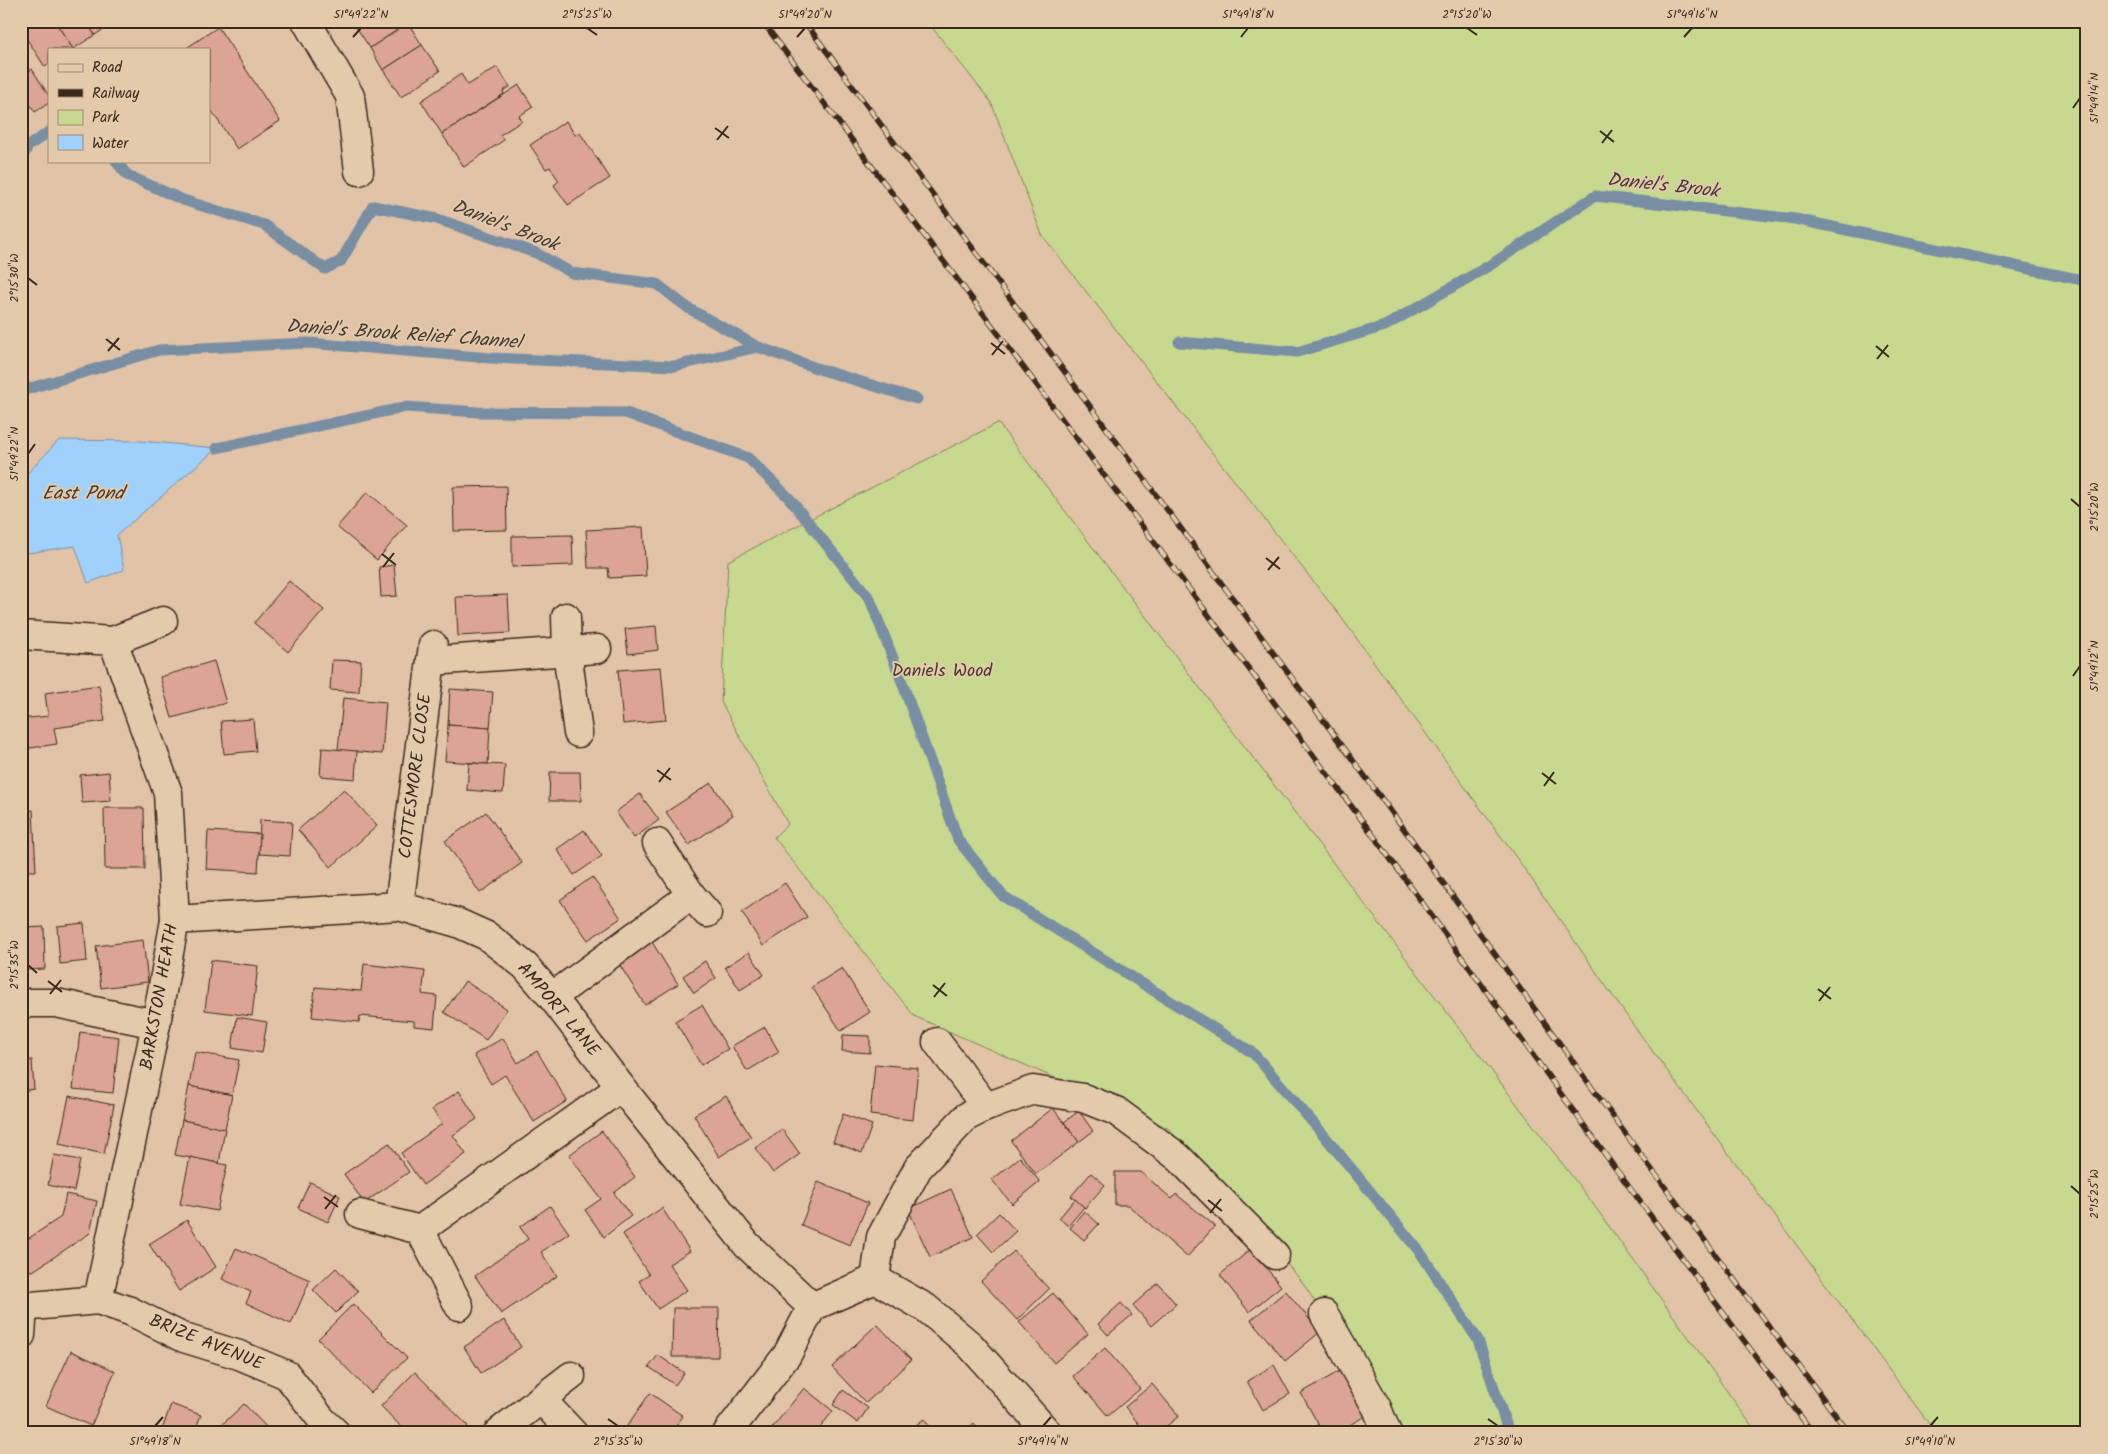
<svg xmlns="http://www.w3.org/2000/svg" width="2108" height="1454" font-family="Kalam,sans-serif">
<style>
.green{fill:#c6d98e;stroke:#808256}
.water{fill:#a0d0fc;stroke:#788ea3}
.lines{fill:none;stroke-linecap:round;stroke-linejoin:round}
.stream{stroke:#788ea3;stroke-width:11}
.building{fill:#dba494;stroke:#3b2a1e}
.minor-casing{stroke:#3b2a1e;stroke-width:31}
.minor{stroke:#e2caab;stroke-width:28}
.rail-casing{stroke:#3b2a1e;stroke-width:5.5}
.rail{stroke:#e2caab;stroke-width:4;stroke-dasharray:11;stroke-linecap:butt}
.ticks{fill:none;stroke:#3b2a1e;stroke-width:2}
.labels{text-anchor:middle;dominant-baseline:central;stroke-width:4;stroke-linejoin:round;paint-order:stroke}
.park-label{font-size:18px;fill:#493c29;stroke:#e2caab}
.street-label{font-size:18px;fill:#3b2a1e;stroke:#e2caab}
.water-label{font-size:19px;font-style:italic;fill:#453b34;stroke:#e2caab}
.neatline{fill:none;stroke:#3b2a1e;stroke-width:2}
.ticks-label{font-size:12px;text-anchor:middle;fill:#3b2a1e}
</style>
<rect width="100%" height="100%" fill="#e1c3a7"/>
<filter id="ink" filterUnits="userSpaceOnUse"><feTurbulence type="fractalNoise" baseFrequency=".02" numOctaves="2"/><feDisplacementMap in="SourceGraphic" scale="10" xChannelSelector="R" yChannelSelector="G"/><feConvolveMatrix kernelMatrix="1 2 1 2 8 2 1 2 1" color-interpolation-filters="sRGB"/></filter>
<g filter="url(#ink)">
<!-- green -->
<g class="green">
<polygon points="927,21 2087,21 2087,1433 1936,1433 1631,1022 1521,864 1341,617 1042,235 991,102"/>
<polygon points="998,423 1593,1204 1757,1433 1402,1433 1300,1279 1168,1128 914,1016 774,837 788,824 721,702 728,561"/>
</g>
<!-- water -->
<polygon class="water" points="59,440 140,441 217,448 117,535 124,570 88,583 75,546 21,554 21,480"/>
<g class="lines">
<!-- stream -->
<g class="stream">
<polyline points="21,160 28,146 49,132"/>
<polyline points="116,161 127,175 183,200 264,225 325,269 341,261 373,206 437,219 536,253 572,273 657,284 688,308 758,347 819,369 917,399"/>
<polyline points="1179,342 1297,352 1385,326 1492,264 1595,196 1795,219 2087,281"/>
<polyline points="21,391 159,350 308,343 491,358 675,366 758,347"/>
<polyline points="217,448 406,407 478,412 626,413 748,458 789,498 870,599 901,679 958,840 1003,896 1253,1053 1322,1133 1420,1252 1478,1340 1509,1433"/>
</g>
</g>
<!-- building -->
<g class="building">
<polygon points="35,21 55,21 73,49 49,49 49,64 45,67 21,30"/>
<polygon points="55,21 86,21 95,35 73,49"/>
<polygon points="86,21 116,21 95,35"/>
<polygon points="364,21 407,21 408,23 370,48 356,27"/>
<polygon points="408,23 422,45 383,70 370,48"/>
<polygon points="218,27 280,121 237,149 209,107 209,49 185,49"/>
<polygon points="422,45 440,71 401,97 383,70"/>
<polygon points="497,67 510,87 503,91 504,94 442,134 421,101 461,74 468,85"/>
<polygon points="32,69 49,96 49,103 35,112 21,90 21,76"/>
<polygon points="519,85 533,107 519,116 522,121 500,135 504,140 464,167 442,134"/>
<polygon points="566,121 575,135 580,133 610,178 568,205 554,185 559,181 550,167 546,169 530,145"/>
<polygon points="506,486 507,530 454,531 453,487"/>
<polygon points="367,492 407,525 377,560 337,527"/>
<polygon points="643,527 646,576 609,578 608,568 588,568 586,530"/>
<polygon points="572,535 573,565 512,567 512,536"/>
<polygon points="394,565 397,596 381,597 379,567"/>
<polygon points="289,581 324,610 288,652 254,623"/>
<polygon points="508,595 510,633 458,636 456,597"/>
<polygon points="656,626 658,650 628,654 625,629"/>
<polygon points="332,660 361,661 359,692 330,690"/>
<polygon points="214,661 226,703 172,718 160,677"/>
<polygon points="661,667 666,720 623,724 618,670"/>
<polygon points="99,685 105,721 54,728 57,744 24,749 21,719 48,716 45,693"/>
<polygon points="450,689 493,692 490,728 448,725"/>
<polygon points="343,698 386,702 382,754 338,750"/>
<polygon points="253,719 256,751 224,754 221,721"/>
<polygon points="448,725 490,728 488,764 445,761"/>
<polygon points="322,748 357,751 355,779 320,776"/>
<polygon points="469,763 505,765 503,793 467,790"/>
<polygon points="109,772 111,801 82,803 80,775"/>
<polygon points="550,772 580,772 581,801 549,801"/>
<polygon points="711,783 733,815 689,845 666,812"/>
<polygon points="344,789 377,826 331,867 298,830"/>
<polygon points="640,794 659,820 634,838 616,812"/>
<polygon points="104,808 144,808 145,869 105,869"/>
<polygon points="33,810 36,871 21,871 21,811"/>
<polygon points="486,812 522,863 480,893 445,841"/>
<polygon points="260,820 292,822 290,856 259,854"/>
<polygon points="584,830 602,856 574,875 557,849"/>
<polygon points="208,831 260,834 258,872 206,869"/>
<polygon points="592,877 621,918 588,940 560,900"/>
<polygon points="785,883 807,917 763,946 742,912"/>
<polygon points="84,923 87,961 60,964 57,926"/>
<polygon points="44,927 45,969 21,970 21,928"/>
<polygon points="143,940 148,982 101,988 96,946"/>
<polygon points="652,942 678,984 645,1005 619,964"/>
<polygon points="749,952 764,975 740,990 725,967"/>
<polygon points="211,960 258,966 252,1016 205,1010"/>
<polygon points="705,961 716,978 694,993 683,976"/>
<polygon points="364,964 425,971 422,994 437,996 434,1028 414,1026 414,1021 360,1016 359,1022 312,1017 315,987 361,991"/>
<polygon points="842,968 870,1012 841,1031 812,987"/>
<polygon points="465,981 507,1009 486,1040 444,1012"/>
<polygon points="702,1005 728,1049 701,1065 675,1021"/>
<polygon points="237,1017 267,1022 262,1053 232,1048"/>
<polygon points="765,1027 779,1052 747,1071 732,1046"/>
<polygon points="80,1032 119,1037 113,1093 73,1089"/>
<polygon points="843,1035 870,1036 870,1053 842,1051"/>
<polygon points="503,1038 518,1063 537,1051 567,1101 534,1122 505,1075 491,1084 474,1055"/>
<polygon points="195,1052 239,1060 232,1095 189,1086"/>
<polygon points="32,1060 34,1089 21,1091 21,1061"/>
<polygon points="875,1064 918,1068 913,1120 870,1115"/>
<polygon points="189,1086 232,1095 225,1129 182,1120"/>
<polygon points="459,1091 477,1119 453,1135 466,1154 423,1185 401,1153 442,1124 432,1109"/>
<polygon points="69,1096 114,1105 104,1154 59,1144"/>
<polygon points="726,1096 751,1137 719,1157 694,1115"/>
<polygon points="1053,1108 1079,1142 1036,1174 1011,1141"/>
<polygon points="1079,1111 1093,1131 1079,1142 1064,1122"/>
<polygon points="843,1114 872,1125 862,1153 833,1142"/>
<polygon points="182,1120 225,1129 219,1163 175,1155"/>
<polygon points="782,1129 800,1154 773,1173 755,1148"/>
<polygon points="602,1131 635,1177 614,1193 631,1216 604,1237 585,1210 601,1199 569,1155"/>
<polygon points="389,1143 409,1172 364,1203 344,1174"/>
<polygon points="54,1155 80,1160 74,1191 48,1185"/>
<polygon points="190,1157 227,1165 217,1211 180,1204"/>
<polygon points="1020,1157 1040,1182 1012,1204 992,1180"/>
<polygon points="1115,1172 1141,1172 1172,1199 1176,1194 1215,1226 1187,1257 1128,1205 1115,1205"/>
<polygon points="1091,1173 1105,1185 1085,1208 1071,1196"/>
<polygon points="310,1182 340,1196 328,1222 298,1208"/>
<polygon points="818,1182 868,1203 850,1245 801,1225"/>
<polygon points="951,1189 973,1237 930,1257 908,1209"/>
<polygon points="66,1194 97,1201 90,1233 33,1271 21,1269 21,1239 26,1240 61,1217"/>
<polygon points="1075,1199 1084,1207 1068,1226 1059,1218"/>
<polygon points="550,1206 569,1233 541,1252 557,1276 501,1314 475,1276 528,1239 520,1227"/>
<polygon points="662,1208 690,1251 669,1264 687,1290 658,1309 639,1281 649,1275 623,1234"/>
<polygon points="1084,1211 1099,1224 1084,1240 1070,1228"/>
<polygon points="999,1213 1016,1231 993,1252 977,1234"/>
<polygon points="187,1220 216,1267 179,1291 149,1244"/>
<polygon points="236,1248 310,1280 291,1324 246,1303 251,1292 222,1279"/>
<polygon points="1251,1249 1281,1286 1249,1312 1220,1275"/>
<polygon points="1014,1251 1049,1289 1017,1320 981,1281"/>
<polygon points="336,1268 358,1291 336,1313 313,1290"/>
<polygon points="1158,1283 1176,1304 1151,1326 1133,1305"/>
<polygon points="1286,1291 1320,1332 1285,1361 1251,1320"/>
<polygon points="1053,1293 1088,1334 1054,1363 1019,1322"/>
<polygon points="1121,1303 1132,1315 1108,1335 1098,1324"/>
<polygon points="353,1304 407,1358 371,1393 318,1339"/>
<polygon points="673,1308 719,1308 718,1357 672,1357"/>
<polygon points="504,1320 521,1347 481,1373 464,1347"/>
<polygon points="877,1324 911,1360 866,1403 832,1367"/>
<polygon points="1105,1348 1140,1389 1108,1416 1073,1376"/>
<polygon points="71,1351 115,1371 91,1426 46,1406"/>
<polygon points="658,1355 684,1373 675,1385 649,1367"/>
<polygon points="1274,1365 1290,1394 1263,1410 1247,1381"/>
<polygon points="1340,1371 1365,1416 1336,1433 1323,1433 1301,1393"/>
<polygon points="415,1372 468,1426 462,1433 407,1433 381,1406"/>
<polygon points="1152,1384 1179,1416 1158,1433 1146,1433 1125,1407"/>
<polygon points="804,1388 833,1411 816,1433 769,1432"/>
<polygon points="843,1390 868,1408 858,1423 833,1405"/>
<polygon points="650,1393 683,1416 671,1433 622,1433"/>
<polygon points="171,1404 201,1415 194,1433 161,1433"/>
<polygon points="244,1404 272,1433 213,1433"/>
<polygon points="924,1419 934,1433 905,1433"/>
<polygon points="974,1423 982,1433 963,1433"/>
</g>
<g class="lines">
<defs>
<g id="minor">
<polyline points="306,21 350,96 359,171"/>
<polyline points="566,617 567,651 578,733"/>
<polyline points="21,635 113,641 168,793 175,920 156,1024 98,1300"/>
<polyline points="113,641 163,621"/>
<polyline points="431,661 597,649"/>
<polyline points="657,843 691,895 707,913"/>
<polyline points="399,906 433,645"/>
<polyline points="175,920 399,906 458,923 487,936 525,966 552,997 621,1087 747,1245 812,1307"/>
<polyline points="552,997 691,895"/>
<polyline points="21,1003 56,1003 156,1024"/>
<polyline points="937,1042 986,1107"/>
<polyline points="360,1214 420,1230 459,1306"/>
<polyline points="420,1230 621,1087"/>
<polyline points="875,1279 881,1237 918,1168 966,1117 986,1107 1033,1090 1083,1098 1116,1111 1178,1157 1275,1255"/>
<polyline points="21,1307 98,1300 130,1311 184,1338 239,1355 287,1375 322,1420 336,1433"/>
<polyline points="1324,1314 1377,1408 1387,1433"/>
<polyline points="21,1335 23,1307"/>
<polyline points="541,1399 571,1376"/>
<polyline points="498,1433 541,1399 573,1433"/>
<polyline points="727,1433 787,1355 812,1307 875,1279 926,1308 970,1345 1048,1433"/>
</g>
</defs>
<!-- minor casing -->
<use href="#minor" class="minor-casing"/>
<!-- minor -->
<use href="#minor" class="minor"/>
<defs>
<g id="rail">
<polyline points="762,21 979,308 1370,831 1615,1168 1813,1433"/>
<polyline points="804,21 1393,814 1638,1151 1849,1433"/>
</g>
</defs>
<!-- rail casing -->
<use href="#rail" class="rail-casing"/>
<!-- rail -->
<use href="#rail" class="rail"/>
</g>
</g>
<!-- ticks -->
<path class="ticks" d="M 587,28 L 597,35M 1467,28 L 1477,35M 353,37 L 361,28M 797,37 L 805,28M 1241,37 L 1248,28M 1684,37 L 1692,28M 2073,108 L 2080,98M 715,128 L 729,138M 1600,131 L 1614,142M 717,140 L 728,126M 1602,143 L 1612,130M 28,278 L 37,285M 106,339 L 120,350M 991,343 L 1005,354M 1876,346 L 1889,357M 108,351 L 119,338M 992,355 L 1003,341M 1877,359 L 1888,345M 28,454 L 35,444M 2071,499 L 2080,507M 382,554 L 396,565M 1266,558 L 1280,569M 383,567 L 394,553M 1268,570 L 1279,557M 2073,676 L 2080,666M 657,770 L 671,780M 1542,773 L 1556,784M 659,782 L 670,768M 1544,786 L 1554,772M 28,965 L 37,973M 48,981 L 62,992M 933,985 L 947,996M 1818,989 L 1831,999M 50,994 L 61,980M 934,997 L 945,983M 1819,1001 L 1830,987M 2071,1186 L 2080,1194M 324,1197 L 338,1207M 1208,1200 L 1222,1211M 325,1209 L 336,1195M 1210,1213 L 1221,1199M 608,1419 L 618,1426M 1488,1419 L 1498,1426M 155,1426 L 163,1417M 1043,1426 L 1051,1417M 1930,1426 L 1938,1417"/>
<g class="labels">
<!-- park labels -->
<g class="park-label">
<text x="942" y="671">Daniels Wood</text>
</g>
<!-- street labels -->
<g class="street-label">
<text transform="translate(416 776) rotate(-83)">COTTESMORE CLOSE</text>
<text transform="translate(160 997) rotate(-80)">BARKSTON HEATH</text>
<text transform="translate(558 1010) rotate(50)">AMPORT LANE</text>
<text transform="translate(206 1343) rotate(22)">BRIZE AVENUE</text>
</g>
<!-- water labels -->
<g class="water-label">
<text transform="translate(1663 186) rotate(6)">Daniel's Brook</text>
<text transform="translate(505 226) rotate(21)">Daniel's Brook</text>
<text transform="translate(404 335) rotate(4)">Daniel's Brook Relief Channel</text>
<text x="83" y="494">East Pond</text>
</g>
</g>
<!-- margin -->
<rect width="2108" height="1454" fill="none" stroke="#e2caab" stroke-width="55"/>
<!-- legend -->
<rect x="48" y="48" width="162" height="115" fill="#e2caab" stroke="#9f8a73"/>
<rect x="58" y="64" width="25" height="8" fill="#e2caab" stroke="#9f8a73"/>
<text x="92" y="72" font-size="15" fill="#3b2a1e">Road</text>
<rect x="58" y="89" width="25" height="8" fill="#3b2a1e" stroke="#9f8a73"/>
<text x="92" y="98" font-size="15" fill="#3b2a1e">Railway</text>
<rect x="58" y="110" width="25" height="15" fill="#c6d98e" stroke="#9f8a73"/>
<text x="92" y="122" font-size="15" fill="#3b2a1e">Park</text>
<rect x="58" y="135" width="25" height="15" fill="#a0d0fc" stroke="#9f8a73"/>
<text x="92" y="148" font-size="15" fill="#3b2a1e">Water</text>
<rect x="28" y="28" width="2052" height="1398" class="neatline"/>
<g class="ticks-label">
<text x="361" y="18">51°49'22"N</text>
<text x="587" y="18">2°15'25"W</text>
<text x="805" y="18">51°49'20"N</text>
<text x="1248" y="18">51°49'18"N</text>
<text x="1467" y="18">2°15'20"W</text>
<text x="1692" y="18">51°49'16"N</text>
<text transform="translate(2094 98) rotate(-90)" y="4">51°49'14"N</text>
<text transform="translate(14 278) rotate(-90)" y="4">2°15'30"W</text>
<text transform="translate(14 454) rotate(-90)" y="4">51°49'22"N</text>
<text transform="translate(2094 507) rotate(-90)" y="4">2°15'20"W</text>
<text transform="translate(2094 666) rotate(-90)" y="4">51°49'12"N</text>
<text transform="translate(14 965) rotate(-90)" y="4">2°15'35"W</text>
<text transform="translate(2094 1194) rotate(-90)" y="4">2°15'25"W</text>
<text x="155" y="1445">51°49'18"N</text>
<text x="618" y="1445">2°15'35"W</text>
<text x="1043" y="1445">51°49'14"N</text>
<text x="1498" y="1445">2°15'30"W</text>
<text x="1930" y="1445">51°49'10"N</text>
</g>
</svg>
